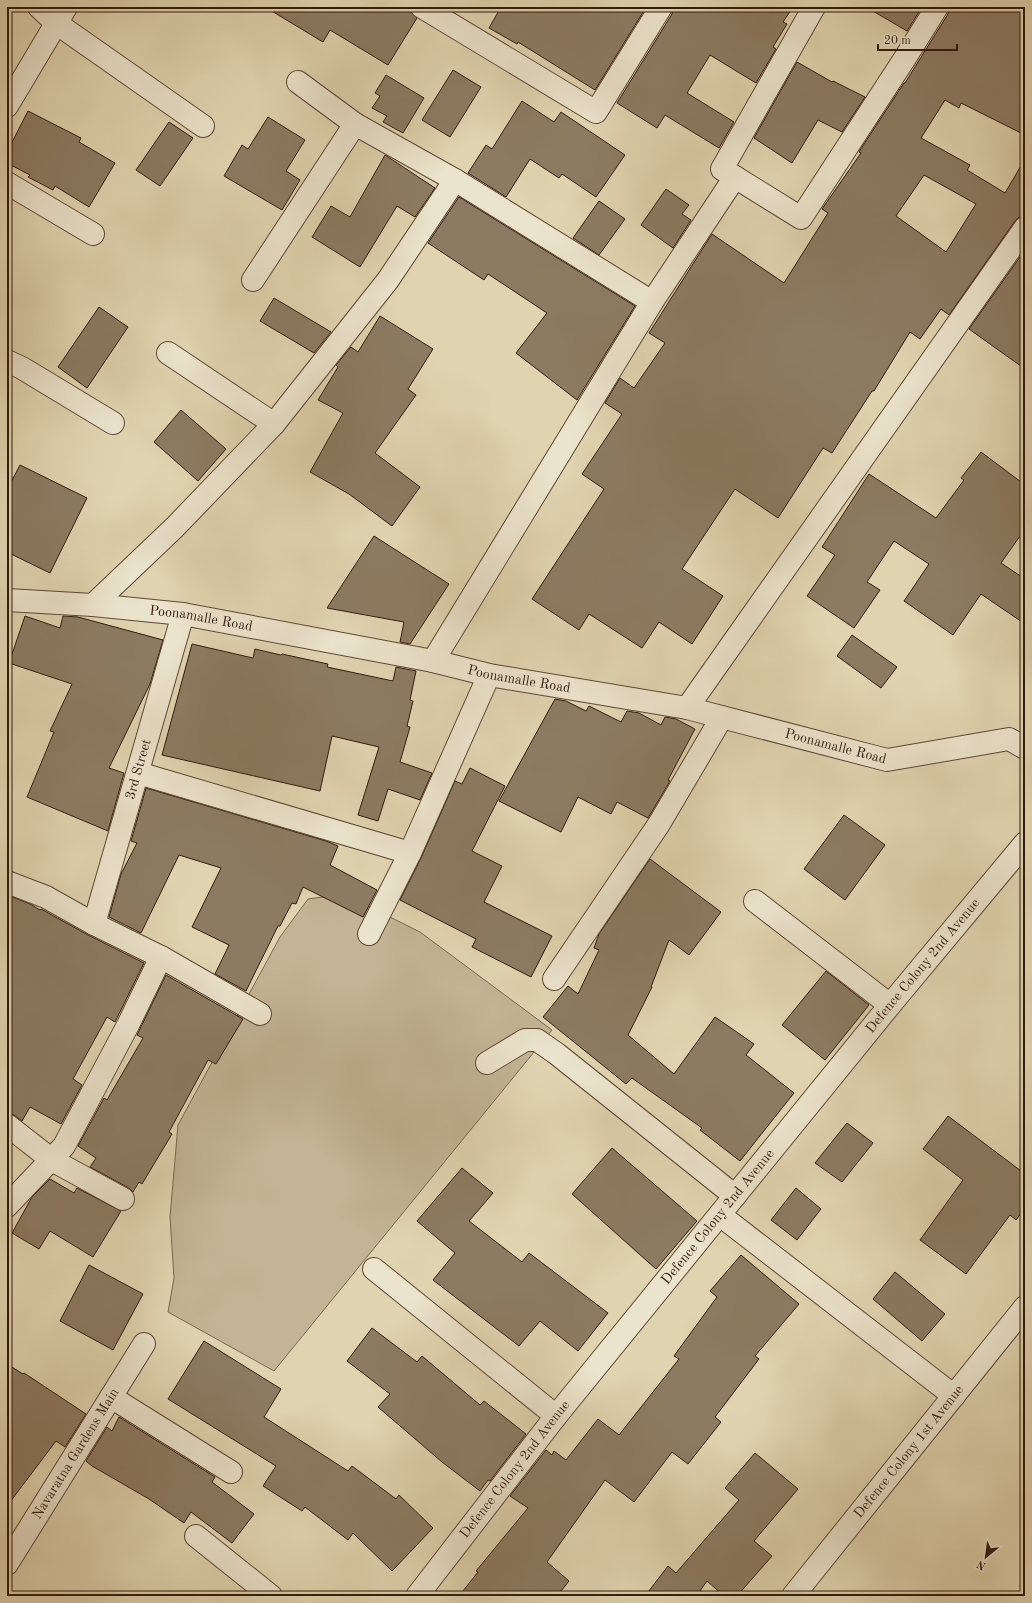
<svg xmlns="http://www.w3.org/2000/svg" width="1032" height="1603" font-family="'Old Standard TT',serif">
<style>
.green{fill:#c2b494;stroke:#7a6750}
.building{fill:#8c7b62;stroke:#311a0d;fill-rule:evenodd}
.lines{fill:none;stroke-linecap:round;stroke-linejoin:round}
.minor-casing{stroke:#5d4836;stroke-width:24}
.minor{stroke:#ebe3cc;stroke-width:22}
.labels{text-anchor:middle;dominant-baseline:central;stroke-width:3;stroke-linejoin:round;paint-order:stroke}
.street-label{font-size:14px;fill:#311a0d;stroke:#ebe3cc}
</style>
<rect width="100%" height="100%" fill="#e0d4b0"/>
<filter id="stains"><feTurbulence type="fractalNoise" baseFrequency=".005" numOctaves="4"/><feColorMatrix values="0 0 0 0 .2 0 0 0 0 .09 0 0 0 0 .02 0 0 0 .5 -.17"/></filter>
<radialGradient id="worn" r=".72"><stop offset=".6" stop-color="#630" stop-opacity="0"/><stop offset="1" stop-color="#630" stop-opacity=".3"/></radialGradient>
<!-- green -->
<polygon class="green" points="344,894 420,932 552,1030 274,1371 168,1312 174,1278 170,1217 178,1125 280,937 308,899"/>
<!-- building -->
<g class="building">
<polygon points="265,7 403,7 411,12 417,18 388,65 330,30 323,42"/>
<polygon points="501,7 641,7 645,9 595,90 518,42 517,44 489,28"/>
<polygon points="673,7 793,7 783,22 787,24 773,47 776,49 756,83 710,55 687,93 734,122 719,148 665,115 657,128 617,103 672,14"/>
<polygon points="866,7 922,7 907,31"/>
<path d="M 949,7 L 1025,7 L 1025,135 L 961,103 L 959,108 L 945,100 L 921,138 L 970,165 L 967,170 L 1005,193 L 1025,159 L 1025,216 L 1019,217 L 1015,221 L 949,315 L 941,309 L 920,339 L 910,332 L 874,391 L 872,391 L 832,453 L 823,448 L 778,518 L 735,489 L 682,569 L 723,596 L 692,644 L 659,622 L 642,648 L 589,614 L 579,630 L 532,599 L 604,489 L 582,474 L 622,414 L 605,403 L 620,378 L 634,388 L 665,343 L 649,333 L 712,234 L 784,283 L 828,213 L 822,209 L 861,153 L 859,152 L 864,144 L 904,83 L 905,83 L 948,14 ZM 924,175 L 976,204 L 946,252 L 896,216 Z"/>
<polygon points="797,62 832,82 833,81 865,97 842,132 818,120 792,163 754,138"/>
<polygon points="453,70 481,87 450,137 422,120"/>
<polygon points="386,75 424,98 403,133 383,122 387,116 372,108 380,96 375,93"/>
<polygon points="522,101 554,122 561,112 625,155 596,197 562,174 559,178 530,159 506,197 468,173 486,145 492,149"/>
<polygon points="28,111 81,138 79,142 115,163 89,207 55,186 53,190 28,177 30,175 7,163 7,152"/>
<polygon points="268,117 305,140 286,171 300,180 282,210 224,176 242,145 248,149"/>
<polygon points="169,122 193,138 160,186 136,170"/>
<polygon points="385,155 435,188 415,217 397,206 360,267 312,237 331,206 350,217"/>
<polygon points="666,189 689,205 682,214 691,220 673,248 641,225"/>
<polygon points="459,197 635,306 577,400 516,353 547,313 488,274 484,280 428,243"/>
<polygon points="599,201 625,219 599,255 573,238"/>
<polygon points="1025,250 1025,369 969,329"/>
<polygon points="274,298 331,332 314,353 260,321"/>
<polygon points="99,307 128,327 87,388 58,367"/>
<polygon points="380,316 433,349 408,389 416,395 375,453 420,487 392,526 349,494 310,472 343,413 318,400 338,367 336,365 351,347 358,352"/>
<polygon points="181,410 226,449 198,481 154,442"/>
<polygon points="981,452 1025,485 1025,529 1001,563 1025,579 1025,624 981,594 953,635 904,601 929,564 894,541 867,582 880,590 854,628 807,596 835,555 822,547 869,474 936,518 964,480 961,478"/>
<polygon points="20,465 87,498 50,573 7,552 7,490"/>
<polygon points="374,536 449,584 410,644 400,642 404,622 327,608"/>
<polygon points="25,616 60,628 63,616 78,617 163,640 150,684 109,768 124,773 108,831 27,797 54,732 50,731 72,684 9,663"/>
<polygon points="852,635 897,667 881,688 837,656"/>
<polygon points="192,644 253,658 255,649 281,655 282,654 328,664 327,667 393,681 396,667 416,671 410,700 413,701 407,726 410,727 400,762 432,773 420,800 388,789 378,821 358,815 379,747 332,736 320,791 162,755"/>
<polygon points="555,699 566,701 586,711 589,706 621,722 627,711 639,713 661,725 665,717 676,719 695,729 668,780 670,781 648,818 617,802 611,814 578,797 561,832 499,801"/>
<polygon points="470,768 505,786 472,851 502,866 484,902 552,936 531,977 472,947 476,939 400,900 421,858 455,781 462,784"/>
<polygon points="146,788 326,841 338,846 330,865 377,890 363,917 303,887 296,904 292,903 280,926 278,926 246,991 215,974 229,945 192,927 221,868 179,855 141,933 109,917 121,874 137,843 131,841"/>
<polygon points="844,815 885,845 845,900 804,869"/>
<polygon points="650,859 721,912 689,955 669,940 651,987 652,987 628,1035 674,1074 715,1017 754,1044 746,1055 794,1093 740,1161 700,1130 702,1128 632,1078 626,1084 543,1017 568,986 578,994 599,950 594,948 599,934"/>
<polygon points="7,895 30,904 40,910 41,909 88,935 144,963 115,1022 107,1017 73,1079 82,1085 61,1124 30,1107 22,1121 14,1115 7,1113"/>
<polygon points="826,971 869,1005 825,1060 782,1025"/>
<polygon points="166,975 243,1019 216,1064 208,1060 169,1132 172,1134 142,1184 139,1182 133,1192 129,1188 90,1167 96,1158 78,1146 104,1098 107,1100 143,1038 137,1035"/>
<polygon points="948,1116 1025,1174 1025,1208 1016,1220 1010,1215 966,1274 920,1240 963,1180 923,1149"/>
<polygon points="847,1123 873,1143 842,1182 815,1163"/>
<polygon points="612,1148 697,1221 656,1269 572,1194"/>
<polygon points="462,1168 493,1193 469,1221 522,1262 529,1253 608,1313 578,1351 540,1321 519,1346 433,1280 455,1253 417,1221"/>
<polygon points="50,1179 74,1193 77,1188 121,1211 93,1257 50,1231 39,1249 12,1233 32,1197"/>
<polygon points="796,1188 821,1209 797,1240 771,1220"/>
<polygon points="741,1255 799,1304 755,1356 759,1359 715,1417 721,1422 688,1464 672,1452 634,1502 605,1480 547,1562 569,1581 557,1596 459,1596 478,1572 476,1571 528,1508 510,1496 546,1450 552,1455 554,1451 566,1460 598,1419 619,1435 679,1359 674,1356 717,1297 710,1291"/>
<polygon points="89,1265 143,1294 113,1350 60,1321"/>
<polygon points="895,1272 945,1314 922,1341 873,1299"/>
<polygon points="372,1328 417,1362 422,1356 480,1405 484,1401 526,1434 490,1481 488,1480 480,1491 442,1462 378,1407 390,1394 347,1361"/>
<polygon points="204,1341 281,1389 264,1417 348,1471 352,1466 396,1499 399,1495 433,1528 392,1571 353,1533 348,1540 305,1507 302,1511 263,1486 276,1466 168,1399"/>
<polygon points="7,1364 23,1374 24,1373 86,1414 65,1447 56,1441 7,1506"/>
<polygon points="119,1417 215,1477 212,1482 254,1514 232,1543 191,1512 184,1523 149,1499 92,1466 86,1461 107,1427 112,1431"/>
<polygon points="755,1453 798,1489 754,1541 772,1556 737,1596 724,1596 707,1581 700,1591 707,1596 645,1596 668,1566 676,1573 739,1500 725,1488"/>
</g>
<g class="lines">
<defs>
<g id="minor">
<polyline points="39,7 56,23 203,126"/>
<polyline points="422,7 596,112 661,7"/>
<polyline points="814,7 722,169 801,218 907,55 937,7"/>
<polyline points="298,82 355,124"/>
<polyline points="7,106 66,7"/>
<polyline points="7,183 93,234"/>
<polyline points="253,280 355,124 455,180 652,302"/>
<polyline points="168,353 274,424"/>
<polyline points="7,361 22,368 113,423"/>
<path id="s1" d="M 7,600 L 93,605 L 183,614 L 433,661 L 489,675 L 687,708 L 887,760 L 1009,739 L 1025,748"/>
<polyline points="93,605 175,527 274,424 388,280 455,180"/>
<polyline points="433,661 652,302 735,177"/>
<polyline points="687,708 1025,228"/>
<polyline points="138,773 410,853"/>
<polyline points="7,882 46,897 94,924 161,957 260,1014"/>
<polyline points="755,901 890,1005"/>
<path id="s2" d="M 94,924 L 183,614"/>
<polyline points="369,934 410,853 489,675"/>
<polyline points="554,979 659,824 722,717"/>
<polyline points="487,1063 525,1040 537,1040 557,1054 735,1196"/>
<polyline points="7,1125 52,1160 123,1199"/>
<polyline points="7,1206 64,1146 128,1025 161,957"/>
<polyline points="720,1215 954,1396"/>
<polyline points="374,1269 556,1416"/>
<polyline points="111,1397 231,1472"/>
<polyline points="196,1536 271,1596"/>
<path id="s3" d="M 7,1564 L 144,1344"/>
<path id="s4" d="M 417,1596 L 556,1416 L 890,1005 L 1025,843"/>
<path id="s5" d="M 793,1596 L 1025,1307"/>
</g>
</defs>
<!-- minor casing -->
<use href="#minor" class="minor-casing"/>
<!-- minor -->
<use href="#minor" class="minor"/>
</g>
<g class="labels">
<!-- street labels -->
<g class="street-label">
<text stroke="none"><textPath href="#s1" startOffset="195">Poonamalle Road</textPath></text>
<text stroke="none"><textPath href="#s1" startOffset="519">Poonamalle Road</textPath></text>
<text stroke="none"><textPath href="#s1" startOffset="843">Poonamalle Road</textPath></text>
<text stroke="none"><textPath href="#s2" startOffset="161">3rd Street</textPath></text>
<text stroke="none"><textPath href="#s4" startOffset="808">Defence Colony 2nd Avenue</textPath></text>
<text stroke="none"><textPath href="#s4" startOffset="484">Defence Colony 2nd Avenue</textPath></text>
<text stroke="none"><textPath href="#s5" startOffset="185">Defence Colony 1st Avenue</textPath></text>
<text stroke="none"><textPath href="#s3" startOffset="130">Navaratna Gardens Main</textPath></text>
<text stroke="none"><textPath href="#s4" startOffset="160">Defence Colony 2nd Avenue</textPath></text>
</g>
</g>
<!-- margin -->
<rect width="1032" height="1603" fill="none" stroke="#e0d4b0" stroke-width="24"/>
<rect x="8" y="8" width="1016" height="1587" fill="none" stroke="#311a0d" stroke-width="2"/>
<rect x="12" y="12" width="1008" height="1579" fill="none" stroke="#311a0d"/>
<!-- north arrow -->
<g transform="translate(986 1557) rotate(209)" stroke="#ebe3cc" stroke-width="3" paint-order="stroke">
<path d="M0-3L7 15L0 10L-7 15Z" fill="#311a0d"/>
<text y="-6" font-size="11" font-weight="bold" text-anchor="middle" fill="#311a0d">N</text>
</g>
<!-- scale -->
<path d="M878 44v6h79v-6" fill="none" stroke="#311a0d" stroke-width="2"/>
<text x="884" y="44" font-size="12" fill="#311a0d" stroke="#ebe3cc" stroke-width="3" paint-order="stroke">20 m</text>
<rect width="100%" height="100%" filter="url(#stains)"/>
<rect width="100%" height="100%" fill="url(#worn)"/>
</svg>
